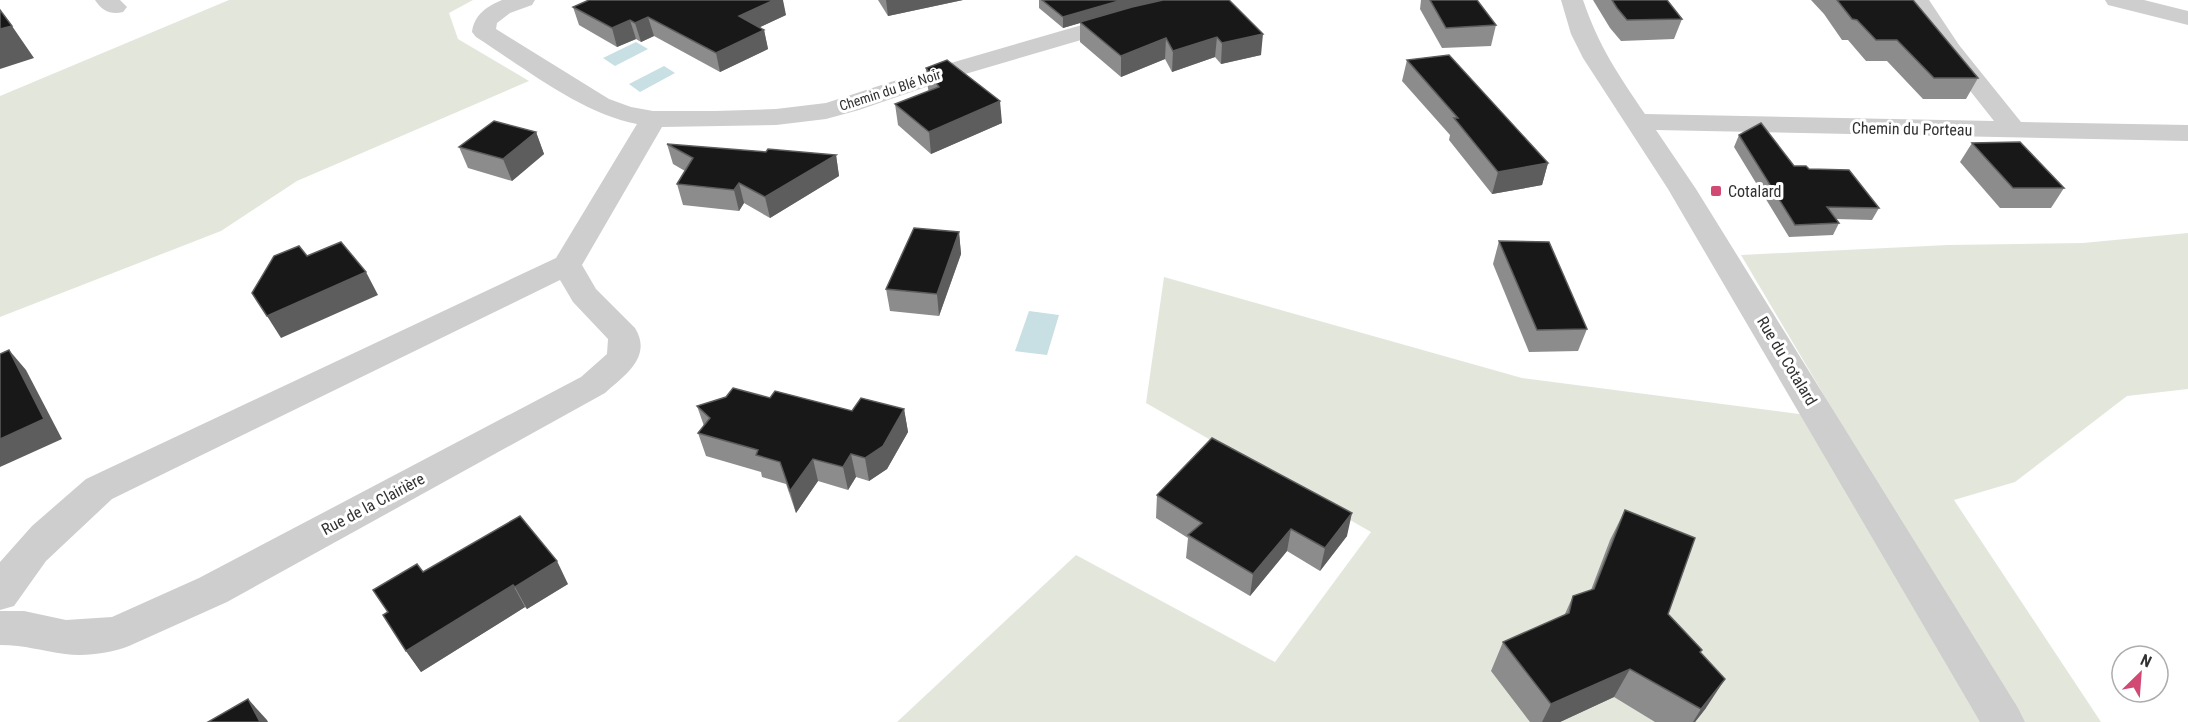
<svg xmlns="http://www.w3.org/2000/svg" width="2188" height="722" font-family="'Roboto Condensed',sans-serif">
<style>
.green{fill:#e3e7db}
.water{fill:#c8dfe3}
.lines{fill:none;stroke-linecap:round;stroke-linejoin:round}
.minor{fill:#cecece;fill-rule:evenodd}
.wall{fill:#8c8c8c}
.shaded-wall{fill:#5d5d5d}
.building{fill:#181818;stroke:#5d5d5d;stroke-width:1.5}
.poi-dot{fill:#d04a73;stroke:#fff;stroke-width:2}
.labels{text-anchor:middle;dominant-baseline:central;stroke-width:6;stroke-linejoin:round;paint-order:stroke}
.far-street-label{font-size:14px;fill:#313131;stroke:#fff}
.street-label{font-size:16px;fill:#313131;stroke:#fff}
.poi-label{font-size:16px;fill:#313131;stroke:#fff;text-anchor:start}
</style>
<rect width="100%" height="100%" fill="#fff"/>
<!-- green -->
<g class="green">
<polygon points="229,0 473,0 449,13 458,39 529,81 297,181 221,231 0,317 0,96"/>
<polygon points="2188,233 2188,389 2127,396 2015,482 1954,500 2101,722 897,722 1076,555 1275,662 1371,532 1146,403 1164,277 1522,378 1838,419 1741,255 1948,245 2083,243"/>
</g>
<!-- water -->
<g class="water">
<polygon points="636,42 648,49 615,66 603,58"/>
<polygon points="664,66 675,73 640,92 629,84"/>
<polygon points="1029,311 1059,315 1047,355 1015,351"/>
</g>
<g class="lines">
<!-- minor -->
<g class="minor">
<path d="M 95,0 L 120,0 L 127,7 L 123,12 C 111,15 102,11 95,0 Z"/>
<path d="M 502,0 L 535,0 L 532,5 L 510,13 L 497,23 L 496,29 L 609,99 L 631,107 L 653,111 L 715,111 L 776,109 L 826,103 L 937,67 L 1113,16 L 1121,14 L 1129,16 L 1133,21 L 1129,26 L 955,77 L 859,110 L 826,119 L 776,125 L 662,127 L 582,265 L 596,289 L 635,328 C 653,357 624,376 605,393 L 227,602 L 129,646 C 111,653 85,657 65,654 C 41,651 26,645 0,645 L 0,611 L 24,611 L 66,620 L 112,617 L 199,578 L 581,377 L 607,354 L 608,339 L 573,302 L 560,280 L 112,499 L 46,561 L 14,606 L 0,610 L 0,562 L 32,526 L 86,479 L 556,258 L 637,124 C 582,114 523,67 476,37 L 472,32 C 474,15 487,6 502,0 Z"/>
<path d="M 1561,0 L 1583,0 C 1599,47 1618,74 1645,114 L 1994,121 L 1941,54 L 1907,0 L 1929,0 L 1959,45 L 2021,122 L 2188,125 L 2188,141 L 1656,130 L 1696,189 L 2018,708 L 2025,722 L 1980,722 L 1668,189 L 1583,58 L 1571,34 Z"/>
<polygon points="2105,0 2144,0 2188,11 2188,25 2108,5"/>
</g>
</g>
<!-- wall -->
<g class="wall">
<polygon points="878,0 963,0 888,16"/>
<polygon points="1039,0 1229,0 1261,55 1221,64 1215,57 1172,72 1165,59 1121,77 1080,42 1080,23 1063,28 1039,8"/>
<polygon points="1421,0 1477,0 1496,25 1491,46 1442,48 1420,9"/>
<polygon points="1593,0 1667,0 1682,19 1674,39 1621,41 1610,28"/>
<polygon points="1811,0 1913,0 1978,78 1966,99 1923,99 1887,61 1866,61 1848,40 1842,40 1824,14"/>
<polygon points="573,7 786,15 760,27 764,30 768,49 720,72 654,36 641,42 636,39 617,47 579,25"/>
<polygon points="1407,60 1548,163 1542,185 1492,194 1449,140 1450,135 1402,81"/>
<polygon points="926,68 1002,123 931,154 898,125 895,104 929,91 928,89"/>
<polygon points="536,132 544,154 512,181 468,168 459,147"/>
<polygon points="1739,135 1794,166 1809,169 1879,208 1872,220 1836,219 1839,223 1833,235 1789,237 1734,147"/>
<polygon points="1972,143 2064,188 2051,208 2000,208 1960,162"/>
<polygon points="667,144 766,152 836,155 839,176 770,218 744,203 739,211 683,205 677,184 685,171 673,164"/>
<polygon points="959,232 961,254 939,316 890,311 886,289"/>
<polygon points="1499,241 1587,329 1578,351 1529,352 1493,264"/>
<polygon points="770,398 852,411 904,409 908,432 887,469 869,481 856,477 848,490 818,481 796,513 786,484 762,477 761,472 706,456 698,433 704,426 697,406"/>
<polygon points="1157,495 1347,536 1320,571 1287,551 1250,596 1186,558 1188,538 1156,518"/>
<polygon points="1625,510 1668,614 1700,653 1706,708 1695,722 1655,722 1614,697 1560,722 1530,722 1491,671 1503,642 1564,616 1573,596 1591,590 1610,540"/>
<polygon points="423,572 568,584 527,609 525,607 421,672 406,651 388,612"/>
</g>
<!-- shaded-wall -->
<g class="shaded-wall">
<polygon points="774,0 783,0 786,15 743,35 739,16"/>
<polygon points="886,0 963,0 888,16"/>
<polygon points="1122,0 1170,0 1080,22 1080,23 1063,28 1063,17"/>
<polygon points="648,17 654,36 641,42 635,23"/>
<polygon points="630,20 636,39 617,47 612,28"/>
<polygon points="12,26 34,58 0,69 0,29"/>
<polygon points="764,30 768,49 720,72 716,53"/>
<polygon points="1263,34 1261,55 1221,64 1222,43"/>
<polygon points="1217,37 1215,57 1172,72 1173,51"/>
<polygon points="1166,38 1165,59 1121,77 1121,56"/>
<polygon points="1000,101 1002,123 931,154 929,132"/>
<polygon points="536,132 544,154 512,181 503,159"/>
<polygon points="836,155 839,176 770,218 765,197"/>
<polygon points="1548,163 1542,185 1492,194 1498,172"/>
<polygon points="739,183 744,203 739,211 734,190"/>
<polygon points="959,232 961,254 939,316 937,294"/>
<polygon points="366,272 378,295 281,338 267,316"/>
<polygon points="9,350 26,370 62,439 0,467 0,439"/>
<polygon points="904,409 908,432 887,469 869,481 865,458"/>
<polygon points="851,454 856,477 848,490 843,467"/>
<polygon points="813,459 818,481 796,513 790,491"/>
<polygon points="1352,513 1347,536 1320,571 1325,548"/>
<polygon points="1291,529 1287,551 1250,596 1253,574"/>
<polygon points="557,561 568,584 527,609 515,587"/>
<polygon points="513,585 525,607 421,672 406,651"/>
<polygon points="1630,669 1614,697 1560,722 1542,722 1551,704"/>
<polygon points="1725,679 1706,708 1695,722 1693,722 1701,709"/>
<polygon points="248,699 267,720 268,722 260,722"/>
</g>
<!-- building -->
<g class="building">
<polygon points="589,0 774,0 739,16 764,30 716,53 648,17 635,23 630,20 612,28 573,7"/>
<polygon points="1042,0 1122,0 1063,17"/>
<polygon points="1163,0 1229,0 1263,34 1222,43 1217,37 1173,51 1166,38 1121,56 1080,22 1132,7"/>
<polygon points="1430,0 1477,0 1496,25 1446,28"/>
<polygon points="1612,0 1667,0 1682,19 1627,20 1617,8"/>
<polygon points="1837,0 1913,0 1978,78 1934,78 1897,40 1876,40 1857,20 1852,19"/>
<polygon points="0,10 12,26 0,29"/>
<polygon points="1449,55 1548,163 1498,172 1454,118 1458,118 1407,60"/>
<polygon points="947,60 1000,101 929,132 895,104 939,87 926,68"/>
<polygon points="494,121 536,132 503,159 459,147"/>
<polygon points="1761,123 1794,166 1806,166 1809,169 1849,170 1879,208 1827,207 1839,223 1795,225 1739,135"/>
<polygon points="2020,142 2064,188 2013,188 1972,143"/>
<polygon points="667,144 766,152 768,149 836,155 765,197 739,183 734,190 677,184 693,158"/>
<polygon points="914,228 959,232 937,294 886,289"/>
<polygon points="1499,241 1549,242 1587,329 1537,330"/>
<polygon points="341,242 366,272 267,316 252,293 274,256 299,246 307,256"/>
<polygon points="9,350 44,419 0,439 0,354"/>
<polygon points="733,388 770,398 775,391 852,411 861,398 904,409 883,446 865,458 851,454 843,467 813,459 790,491 780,462 756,455 758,450 698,433 710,418 697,406 726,397"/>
<polygon points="1212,438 1352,513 1325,548 1291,529 1253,574 1188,535 1202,523 1157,495"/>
<polygon points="1625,510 1695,538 1668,614 1702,650 1700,652 1725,679 1701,709 1630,669 1551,704 1503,642 1569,613 1573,596 1594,589"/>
<polygon points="520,516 557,561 515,587 513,585 406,651 383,615 388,612 373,590 417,564 423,572"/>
<polygon points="248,699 260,722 208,722"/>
</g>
<!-- markers -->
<rect class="poi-dot" x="1710" y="185" width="12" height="12" rx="3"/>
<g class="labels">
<!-- far-street labels -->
<g class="far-street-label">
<text transform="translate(890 90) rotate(-18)">Chemin du Blé Noir</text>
</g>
<!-- street labels -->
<g class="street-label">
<text transform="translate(1912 129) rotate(1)">Chemin du Porteau</text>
<text transform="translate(1787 361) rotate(59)">Rue du Cotalard</text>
<text transform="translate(373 504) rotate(-28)">Rue de la Clairière</text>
</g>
<!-- poi labels -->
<g class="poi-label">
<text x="1728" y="191">Cotalard</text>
</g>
</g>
<!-- north arrow -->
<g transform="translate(2140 674) rotate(25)"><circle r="28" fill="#ffffff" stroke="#adadad" stroke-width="1.5"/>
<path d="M0-4.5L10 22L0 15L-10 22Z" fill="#d04a73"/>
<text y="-9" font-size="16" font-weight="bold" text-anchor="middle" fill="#313131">N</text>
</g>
</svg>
